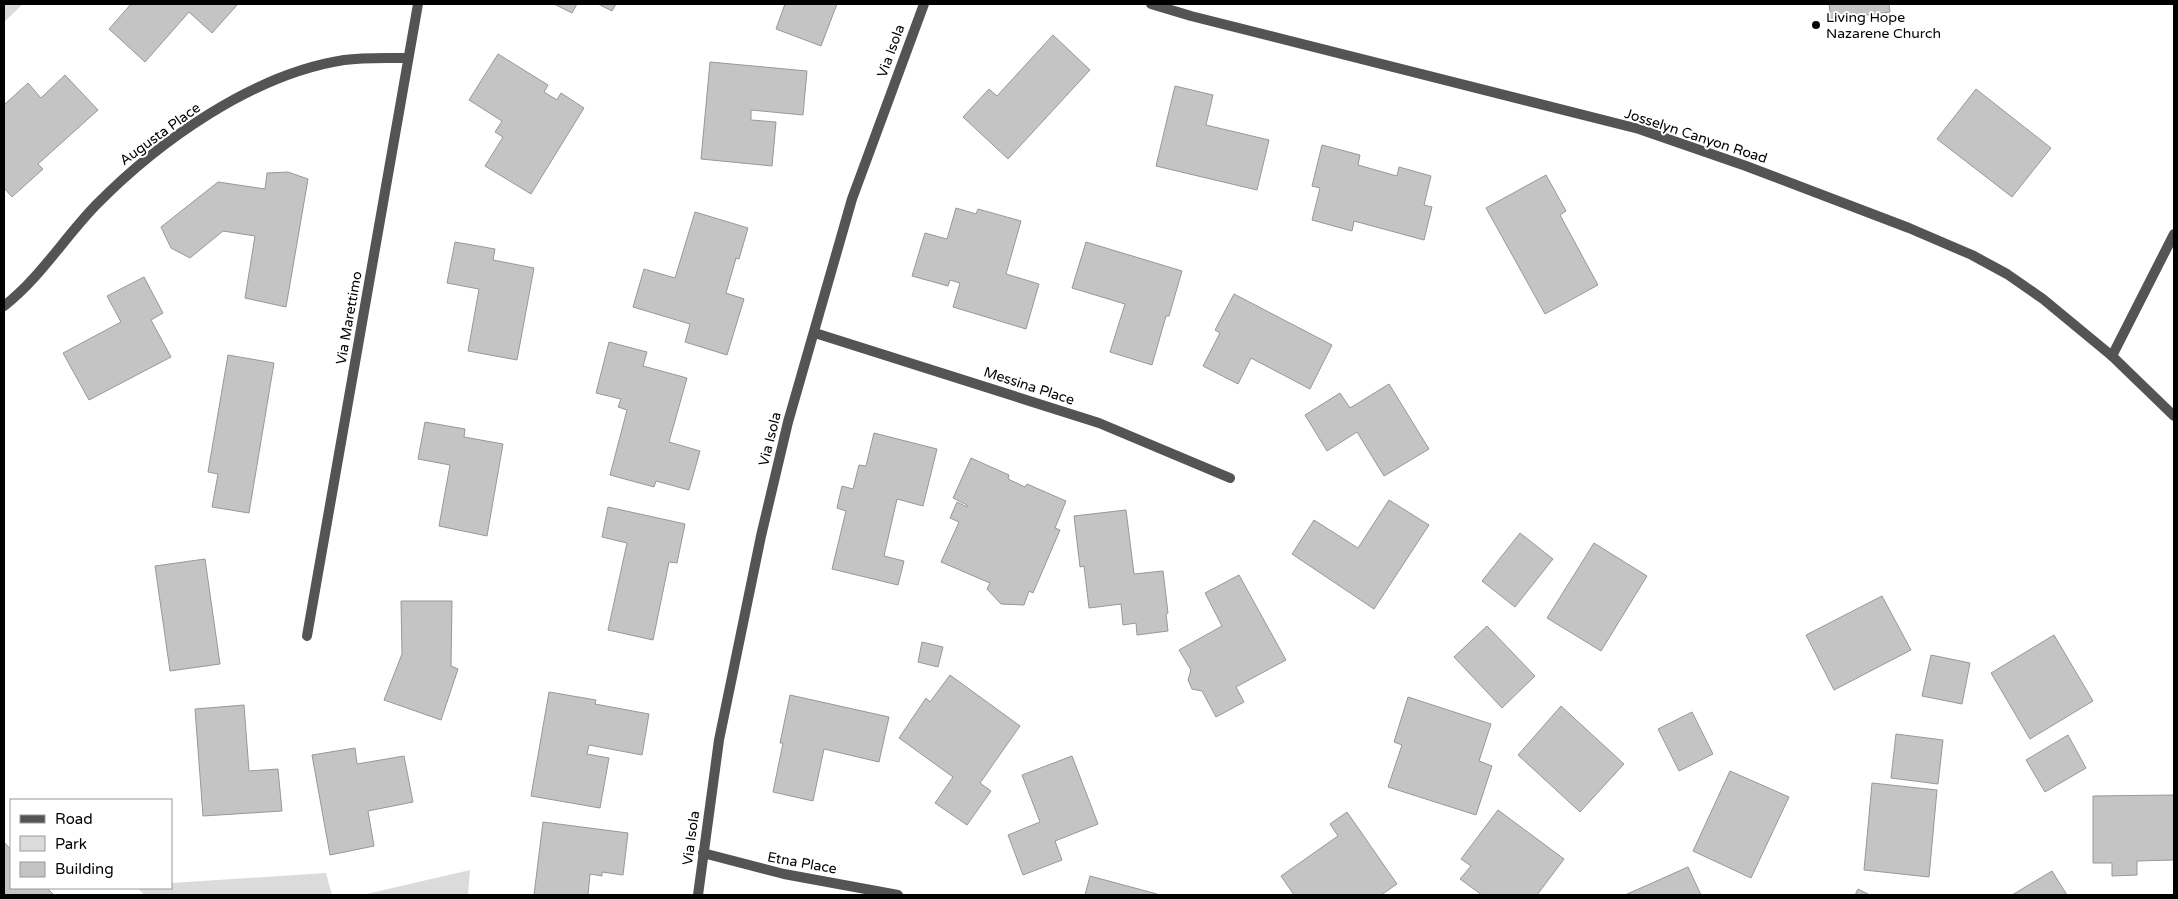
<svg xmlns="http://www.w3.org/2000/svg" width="2178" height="899" font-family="'Varela Round',sans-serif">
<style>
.green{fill:#dbdbdb}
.building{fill:#c4c4c4;stroke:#989898}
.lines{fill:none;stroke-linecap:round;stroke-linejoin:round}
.service{stroke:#545454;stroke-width:10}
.minor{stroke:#545454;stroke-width:10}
.tertiary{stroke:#545454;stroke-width:10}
.poi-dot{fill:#000;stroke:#fff;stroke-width:2}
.labels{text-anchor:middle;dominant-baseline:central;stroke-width:4;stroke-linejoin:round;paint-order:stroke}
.poi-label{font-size:14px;fill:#000;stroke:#fff;text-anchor:start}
.street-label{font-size:14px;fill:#000;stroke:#fff}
</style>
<rect width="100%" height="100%" fill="#fff"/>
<!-- green -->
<g class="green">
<polygon points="4,4 23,4 4,22"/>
<polygon points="470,870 468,895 362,895"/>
<polygon points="326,873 332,895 144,895 138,888 171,888 171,883"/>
</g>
<!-- building -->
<g class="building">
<polygon points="131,4 238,4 212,33 189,12 145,62 109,29"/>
<polygon points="554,4 577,4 572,13"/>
<polygon points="598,4 616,4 612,11"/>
<polygon points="785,4 837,4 821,46 776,29"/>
<polygon points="1829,4 1889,4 1890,12 1831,20"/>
<polygon points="1053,35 1090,70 1008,159 963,117 989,89 997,96"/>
<polygon points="498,54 548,85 544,92 557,100 561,93 584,108 531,194 485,166 503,137 495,132 502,121 469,100"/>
<polygon points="710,62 807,71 803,115 751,110 751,120 776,122 772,166 701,159"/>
<polygon points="65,75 98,110 38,164 43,169 12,197 4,188 4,105 28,83 41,98"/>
<polygon points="1175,86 1213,95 1206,125 1269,140 1257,190 1156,166"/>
<polygon points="1976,89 2051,148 2012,197 1937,139"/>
<polygon points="1322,145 1360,155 1358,165 1397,176 1399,167 1431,176 1424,205 1432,207 1424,240 1354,221 1352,231 1312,220 1320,188 1312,186"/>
<polygon points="288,172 308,179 286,307 245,298 255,236 223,231 190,258 171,248 161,227 218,182 265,189 267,173"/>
<polygon points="1546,175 1566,211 1560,215 1598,285 1545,314 1486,208"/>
<polygon points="956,208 976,214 978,209 1021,221 1006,274 1039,284 1026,329 953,307 960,283 950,280 948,286 912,276 925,233 947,239"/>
<polygon points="695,212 748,228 739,259 736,258 726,293 744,299 727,355 685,342 690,324 633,307 644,269 675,278"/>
<polygon points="455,242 495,249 493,260 534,268 517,360 468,351 479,289 447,283"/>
<polygon points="1086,242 1182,271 1169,316 1166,316 1152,365 1110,352 1125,304 1072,288"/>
<polygon points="144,277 163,313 151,320 171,357 89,400 63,353 121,322 107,296"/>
<polygon points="1234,294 1332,345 1310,389 1251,358 1238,384 1203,366 1220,333 1215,330"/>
<polygon points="609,342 647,352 643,366 687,378 669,442 700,451 689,490 656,481 654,487 610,475 627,410 618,407 621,399 596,393"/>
<polygon points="228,355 274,363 249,513 212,507 218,474 208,472"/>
<polygon points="1389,384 1429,449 1384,476 1357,432 1327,451 1305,415 1340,393 1350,408"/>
<polygon points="425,422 465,429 464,437 503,444 487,536 439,526 450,465 418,459"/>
<polygon points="874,433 937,449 923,506 897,499 884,556 904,561 898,585 832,569 846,511 837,508 842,486 853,489 859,465 866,466"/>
<polygon points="971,458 1009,475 1008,479 1025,487 1027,484 1066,501 1055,528 1060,530 1033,593 1029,591 1024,605 1001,604 987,589 990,583 941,562 959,522 950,518 957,502 967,507 967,505 953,498"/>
<polygon points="1389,500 1429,525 1374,609 1292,554 1314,520 1358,548"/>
<polygon points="608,507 685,524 677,563 669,562 653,640 608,630 627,543 602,537"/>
<polygon points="1126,510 1134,574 1163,571 1168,613 1166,614 1168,631 1137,635 1136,623 1123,625 1121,604 1089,608 1084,566 1080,567 1074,516"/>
<polygon points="1520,533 1553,559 1515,607 1482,581"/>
<polygon points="1594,543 1647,576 1601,651 1547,618"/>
<polygon points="205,559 220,664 170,671 155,566"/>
<polygon points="1239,575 1286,660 1236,687 1244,702 1216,717 1202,691 1192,689 1188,680 1191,670 1179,650 1222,626 1205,593"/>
<polygon points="1882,596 1911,650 1834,690 1806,635"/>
<polygon points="401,601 452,601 451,666 458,669 441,720 384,700 402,654"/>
<polygon points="1487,626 1535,676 1502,708 1454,657"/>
<polygon points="2054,635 2093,701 2030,739 1991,673"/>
<polygon points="922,642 943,647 938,667 918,662"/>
<polygon points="1931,655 1970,663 1962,704 1922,696"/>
<polygon points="950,675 1020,726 980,783 991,791 967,825 935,803 953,777 899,738 926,698 930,702"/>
<polygon points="549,692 596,700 595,704 649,714 642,755 589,745 587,754 609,758 600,808 531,796"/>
<polygon points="790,695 889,717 879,762 824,749 813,801 773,792 783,743 780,743"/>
<polygon points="1408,697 1491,724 1479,761 1492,766 1476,815 1388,787 1402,745 1394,742"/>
<polygon points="244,705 249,771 278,769 282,811 203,816 195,709"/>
<polygon points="1561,706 1624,764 1580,812 1518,755"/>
<polygon points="1692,712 1713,754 1679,771 1658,729"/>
<polygon points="1896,734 1943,740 1938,784 1891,778"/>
<polygon points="2068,735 2086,768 2045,792 2026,760"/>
<polygon points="355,748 357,764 404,756 413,802 368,811 374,846 330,855 312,755"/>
<polygon points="1072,756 1098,824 1055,841 1062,860 1023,875 1008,835 1040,822 1022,775"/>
<polygon points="1730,771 1789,797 1751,878 1693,851"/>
<polygon points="1872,783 1937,790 1929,877 1864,870"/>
<polygon points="2174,795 2174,860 2137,861 2137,875 2112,876 2112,863 2093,863 2093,796"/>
<polygon points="1498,810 1564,859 1537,895 1482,895 1460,879 1471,866 1461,859"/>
<polygon points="1347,812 1397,884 1381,895 1294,895 1281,876 1338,836 1330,824"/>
<polygon points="543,822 628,833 623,875 602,872 602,876 590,874 588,895 534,895"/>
<polygon points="4,842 11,850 11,888 47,888 54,895 4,895"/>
<polygon points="1688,867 1701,895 1625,895"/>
<polygon points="2052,871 2067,895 2012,895"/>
<polygon points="1090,876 1157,894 1156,895 1085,895"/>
<polygon points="1858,889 1870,895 1855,895"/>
</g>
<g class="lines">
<!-- service -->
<polyline class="service" points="2112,356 2174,234"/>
<!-- minor -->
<g class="minor">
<path d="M 4,306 C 40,278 64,238 96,205 C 159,141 253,74 344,60 C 365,57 387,58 408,58"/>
<polyline points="815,333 1099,423 1230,478"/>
<polyline points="307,636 418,4"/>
<polyline points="703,853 784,874 898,895"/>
<polyline points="698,895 719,740 761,536 788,422 852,199 924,4"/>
</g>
<!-- tertiary -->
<polyline class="tertiary" points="1151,4 1191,16 1639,129 1746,166 1909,228 1972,255 2007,274 2043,299 2112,356 2174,416"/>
</g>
<!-- markers -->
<circle class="poi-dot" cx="1816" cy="25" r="5"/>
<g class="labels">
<!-- poi labels -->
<g class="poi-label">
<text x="1826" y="17">Living Hope<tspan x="1826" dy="16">Nazarene Church</tspan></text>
</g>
<!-- street labels -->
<g class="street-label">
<text transform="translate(891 51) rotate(-70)">Via Isola</text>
<text transform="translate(160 134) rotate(-36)">Augusta Place</text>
<text transform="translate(1696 136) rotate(18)">Josselyn Canyon Road</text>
<text transform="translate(349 318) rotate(-80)">Via Marettimo</text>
<text transform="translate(1029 386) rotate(18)">Messina Place</text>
<text transform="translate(770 439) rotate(-76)">Via Isola</text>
<text transform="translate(691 838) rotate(-82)">Via Isola</text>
<text transform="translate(802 863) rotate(10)">Etna Place</text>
</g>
</g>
<!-- border -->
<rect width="2178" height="899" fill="none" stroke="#000000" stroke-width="10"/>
<!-- legend -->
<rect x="10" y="799" width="162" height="90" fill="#ffffff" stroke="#999999"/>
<rect x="20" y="815" width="25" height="8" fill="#545454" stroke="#999999"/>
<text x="55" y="824" font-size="15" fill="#000000">Road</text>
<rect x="20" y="836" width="25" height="15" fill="#dbdbdb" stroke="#999999"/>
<text x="55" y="849" font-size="15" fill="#000000">Park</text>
<rect x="20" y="862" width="25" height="15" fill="#c4c4c4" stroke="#999999"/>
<text x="55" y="874" font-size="15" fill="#000000">Building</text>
</svg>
